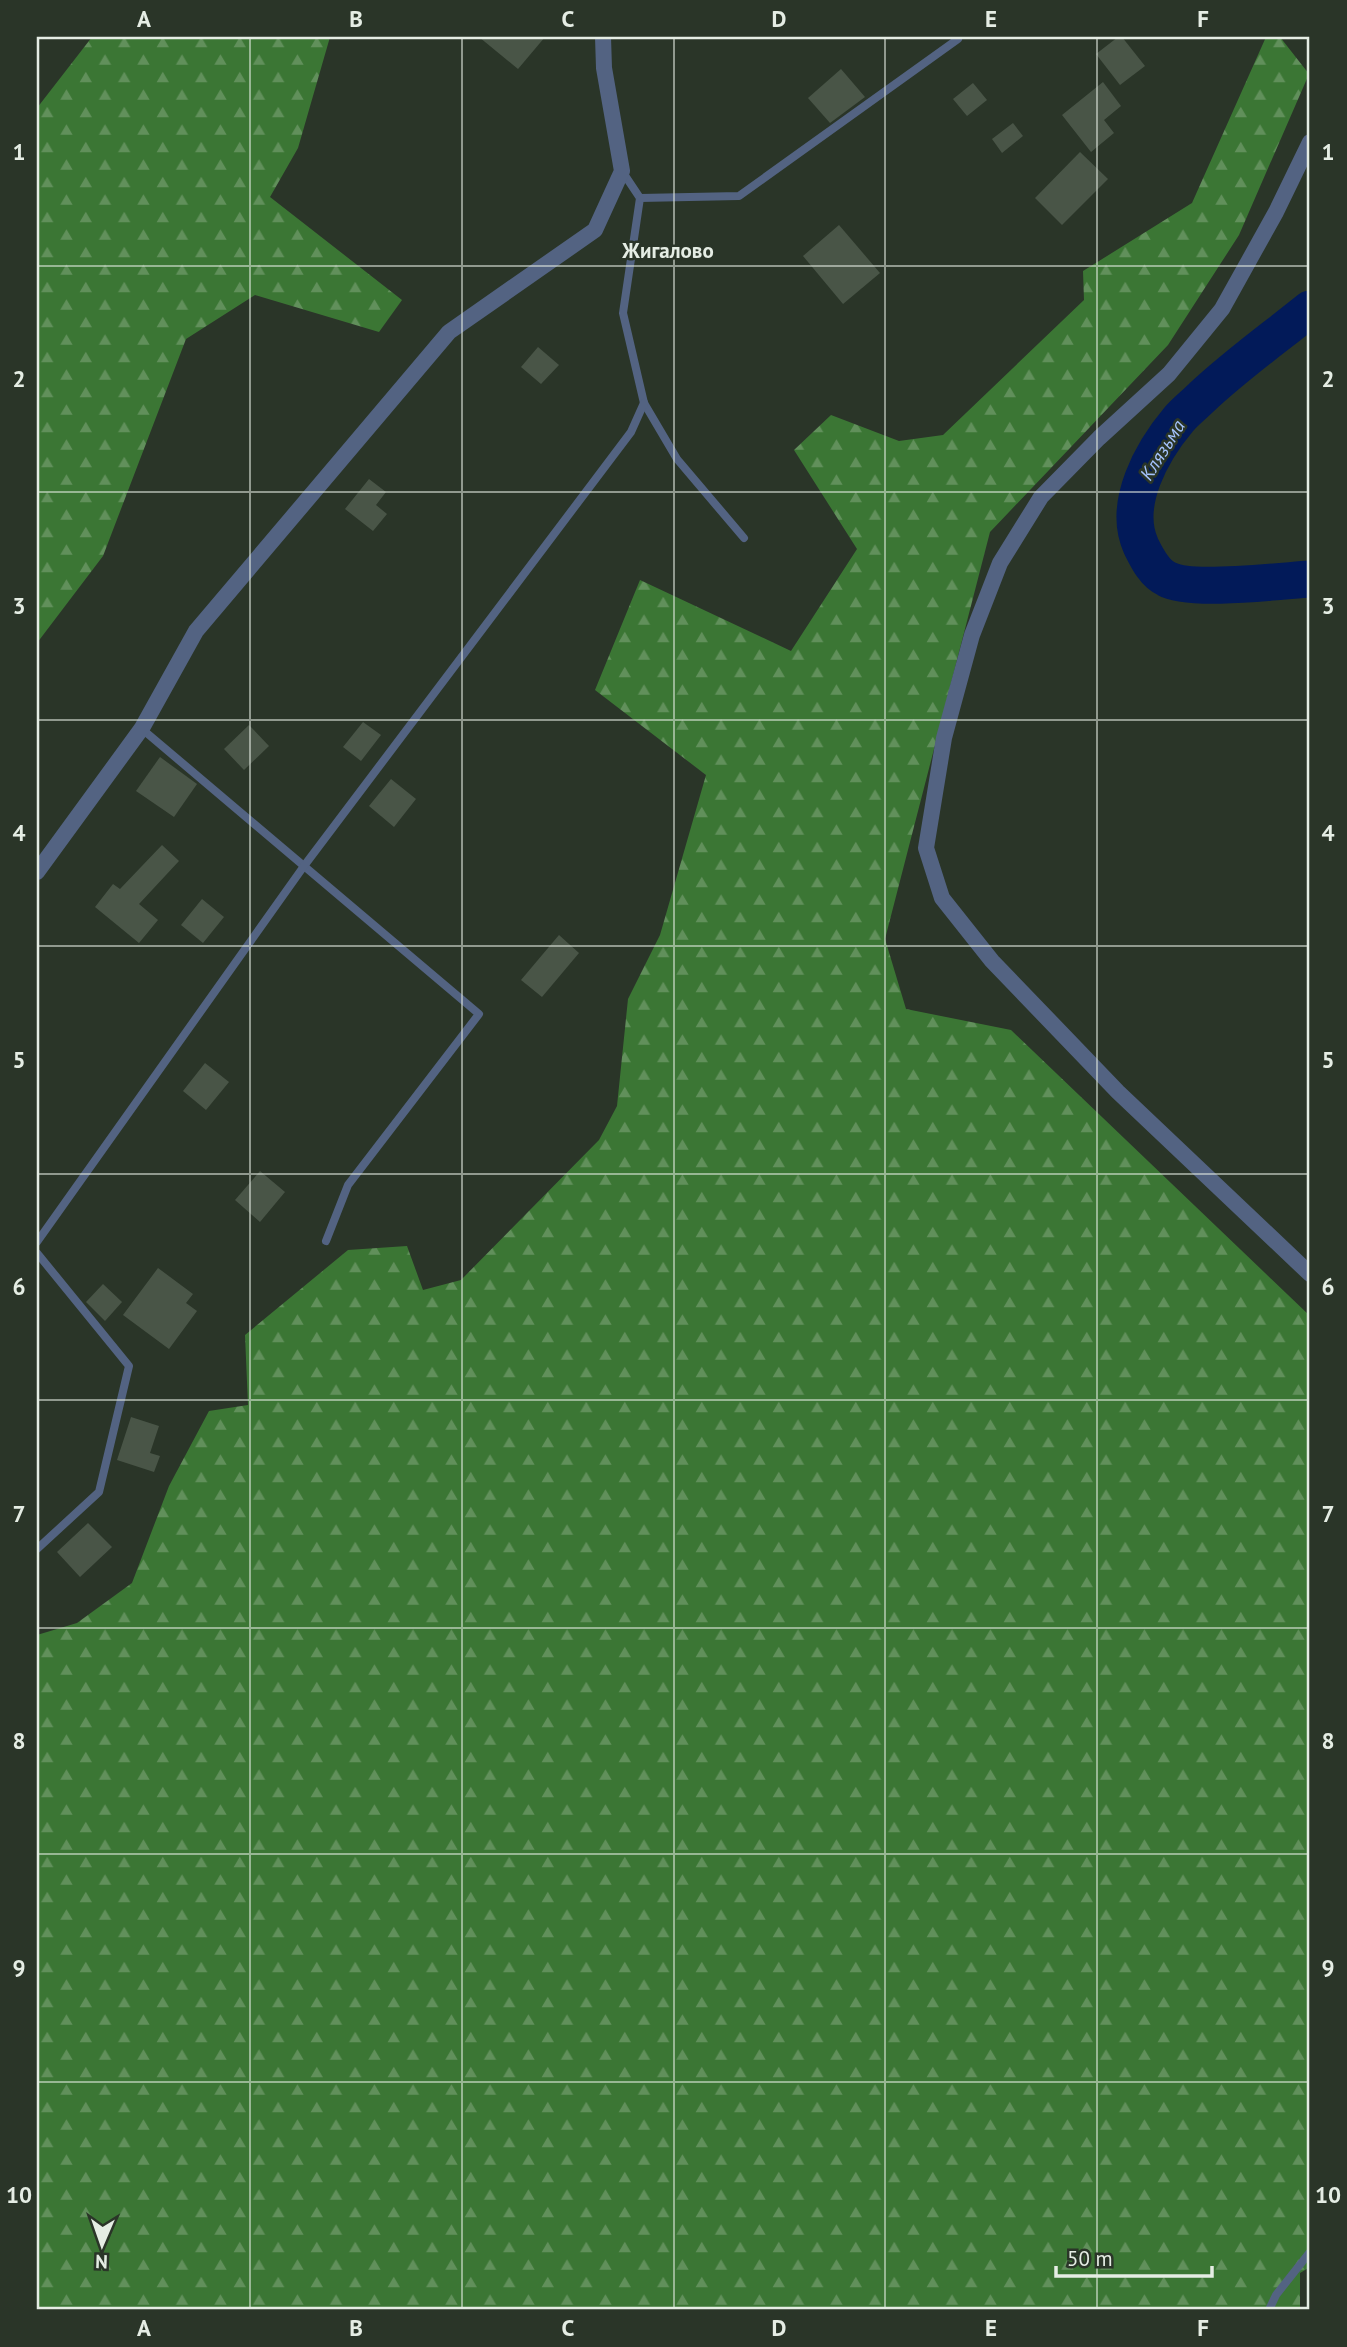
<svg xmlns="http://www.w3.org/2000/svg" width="1347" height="2347" font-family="'PT Sans',sans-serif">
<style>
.forest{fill:url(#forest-firs)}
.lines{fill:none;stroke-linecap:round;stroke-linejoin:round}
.river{stroke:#021a59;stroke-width:37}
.building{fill:#495547}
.service{stroke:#536382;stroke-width:8}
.minor{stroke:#536382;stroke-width:16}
.grid{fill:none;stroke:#e5ede4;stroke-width:2;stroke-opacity:0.55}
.labels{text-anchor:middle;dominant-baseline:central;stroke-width:5;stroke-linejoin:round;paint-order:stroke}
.water-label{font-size:19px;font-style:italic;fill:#a5c3fd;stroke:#2a3528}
.quarter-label{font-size:21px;font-weight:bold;fill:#e5ede4;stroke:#2a3528}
.neatline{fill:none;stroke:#e5ede4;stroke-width:2.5}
.grid-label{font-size:23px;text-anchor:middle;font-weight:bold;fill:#e5ede4}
</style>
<defs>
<pattern id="forest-firs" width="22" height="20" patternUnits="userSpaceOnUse" patternTransform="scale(1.75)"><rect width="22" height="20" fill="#3b7634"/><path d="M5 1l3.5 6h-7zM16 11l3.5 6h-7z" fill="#61905b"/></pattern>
</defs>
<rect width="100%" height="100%" fill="#2a3528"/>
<!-- forest -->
<g class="forest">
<polygon points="92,37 330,37 298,148 270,197 402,300 379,332 255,295 186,339 103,556 37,643 37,108"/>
<polygon points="1266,37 1280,37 1309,74 1239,235 1168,345 990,532 885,939 906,1009 1011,1030 1310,1316 1310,2267 1300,2273 1300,2310 37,2310 37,1635 77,1623 132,1583 169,1486 209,1411 248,1405 245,1335 348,1250 407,1246 423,1290 461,1280 599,1140 617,1106 628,999 660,935 706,775 595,690 640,580 791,651 857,549 794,450 831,415 899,441 943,435 1084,300 1083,271 1192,203"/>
</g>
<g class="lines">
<!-- river -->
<path class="river" d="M 1310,309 C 1274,338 1236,365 1202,397 C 1195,404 1186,411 1179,419 C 1152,451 1122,504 1141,546 C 1147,558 1154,573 1167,579 C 1189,592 1280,581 1310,579"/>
</g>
<!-- building -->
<g class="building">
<polygon points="479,37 545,37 518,69"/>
<polygon points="1118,37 1122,37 1145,66 1120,85 1096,54"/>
<polygon points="841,69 865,97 830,123 808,98"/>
<polygon points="1103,82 1121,106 1104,120 1114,133 1091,152 1062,115"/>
<polygon points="973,83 987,100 967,116 953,99"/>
<polygon points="1013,123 1023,136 1002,153 992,139"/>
<polygon points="1080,152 1108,179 1062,225 1035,198"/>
<polygon points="839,225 880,273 843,304 803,256"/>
<polygon points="538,347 559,365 541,384 521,367"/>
<polygon points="369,479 386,492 376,505 387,514 373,531 345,509"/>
<polygon points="363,722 381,735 361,761 343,747"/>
<polygon points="249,725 269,746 244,770 224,749"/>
<polygon points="160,757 197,784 174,817 136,791"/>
<polygon points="391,779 416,799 394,827 369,806"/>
<polygon points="162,845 179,861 139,904 158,920 139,943 95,907 113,884 120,889"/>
<polygon points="202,899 224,917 203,943 181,925"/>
<polygon points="559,935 579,953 542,997 521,980"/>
<polygon points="205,1063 229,1082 206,1110 183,1091"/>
<polygon points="260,1171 285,1192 260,1222 235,1200"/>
<polygon points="158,1268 193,1294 186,1303 197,1311 169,1349 123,1315"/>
<polygon points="103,1284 122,1302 105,1321 86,1302"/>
<polygon points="131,1417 159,1426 150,1453 160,1456 154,1472 117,1460"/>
<polygon points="88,1523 112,1547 80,1577 57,1552"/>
</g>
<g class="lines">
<!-- service -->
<g class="service">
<polyline points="622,171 640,198 623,313 644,403 677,459 744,538"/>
<polyline points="640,198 739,196 958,39"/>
<polyline points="142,729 479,1014 348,1185 326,1241"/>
<polyline points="37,1242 304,866 631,432 644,403"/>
<polyline points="37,1253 129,1366 99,1492 37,1549"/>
<polyline points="1269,2310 1276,2295 1310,2252"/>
</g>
<!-- minor -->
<g class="minor">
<polyline points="1310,142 1276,212 1222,309 1169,374 1099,438 1041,497 1000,563 972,635 944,738 926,848 942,898 992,961 1118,1092 1310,1274"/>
<polyline points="37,872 142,728 196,631 449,332 595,230 622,171 604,68 603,37"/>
</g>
</g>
<!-- grid -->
<path class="grid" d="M 250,37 L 250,2310M 462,37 L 462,2310M 674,37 L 674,2310M 885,37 L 885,2310M 1097,37 L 1097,2310M 37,266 L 1310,266M 37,492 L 1310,492M 37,720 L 1310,720M 37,946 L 1310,946M 37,1174 L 1310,1174M 37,1400 L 1310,1400M 37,1628 L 1310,1628M 37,1854 L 1310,1854M 37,2082 L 1310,2082"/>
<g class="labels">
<!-- water labels -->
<g class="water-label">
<text transform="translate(1162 450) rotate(-58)">Клязьма</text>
</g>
<!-- quarter labels -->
<g class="quarter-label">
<text x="668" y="250">Жигалово</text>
</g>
</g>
<!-- border -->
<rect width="1347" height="2347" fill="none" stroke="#2a3528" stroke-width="77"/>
<!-- north arrow -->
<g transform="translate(102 2245) rotate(182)" stroke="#2a3528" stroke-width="5" paint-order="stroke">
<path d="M0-5L12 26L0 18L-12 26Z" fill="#e5ede4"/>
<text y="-10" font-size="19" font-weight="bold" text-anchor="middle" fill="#e5ede4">N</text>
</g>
<!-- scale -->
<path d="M1056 2266v10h156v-10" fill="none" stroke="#e5ede4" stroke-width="3.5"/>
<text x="1067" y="2266" font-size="21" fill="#e5ede4" stroke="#2a3528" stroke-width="5" paint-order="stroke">50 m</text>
<rect x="38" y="38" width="1270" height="2270" class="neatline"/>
<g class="grid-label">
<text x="144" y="27">A</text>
<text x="356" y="27">B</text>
<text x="568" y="27">C</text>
<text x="779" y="27">D</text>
<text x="991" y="27">E</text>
<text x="1203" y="27">F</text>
<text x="19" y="160">1</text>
<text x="1328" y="160">1</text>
<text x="19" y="387">2</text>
<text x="1328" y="387">2</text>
<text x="19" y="614">3</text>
<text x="1328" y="614">3</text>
<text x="19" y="841">4</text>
<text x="1328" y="841">4</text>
<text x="19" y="1068">5</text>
<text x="1328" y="1068">5</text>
<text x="19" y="1295">6</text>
<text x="1328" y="1295">6</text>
<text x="19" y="1522">7</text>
<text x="1328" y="1522">7</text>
<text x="19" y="1749">8</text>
<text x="1328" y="1749">8</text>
<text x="19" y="1976">9</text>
<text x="1328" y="1976">9</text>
<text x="19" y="2203">10</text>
<text x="1328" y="2203">10</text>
<text x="144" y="2336">A</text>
<text x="356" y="2336">B</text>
<text x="568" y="2336">C</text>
<text x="779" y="2336">D</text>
<text x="991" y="2336">E</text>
<text x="1203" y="2336">F</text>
</g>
</svg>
